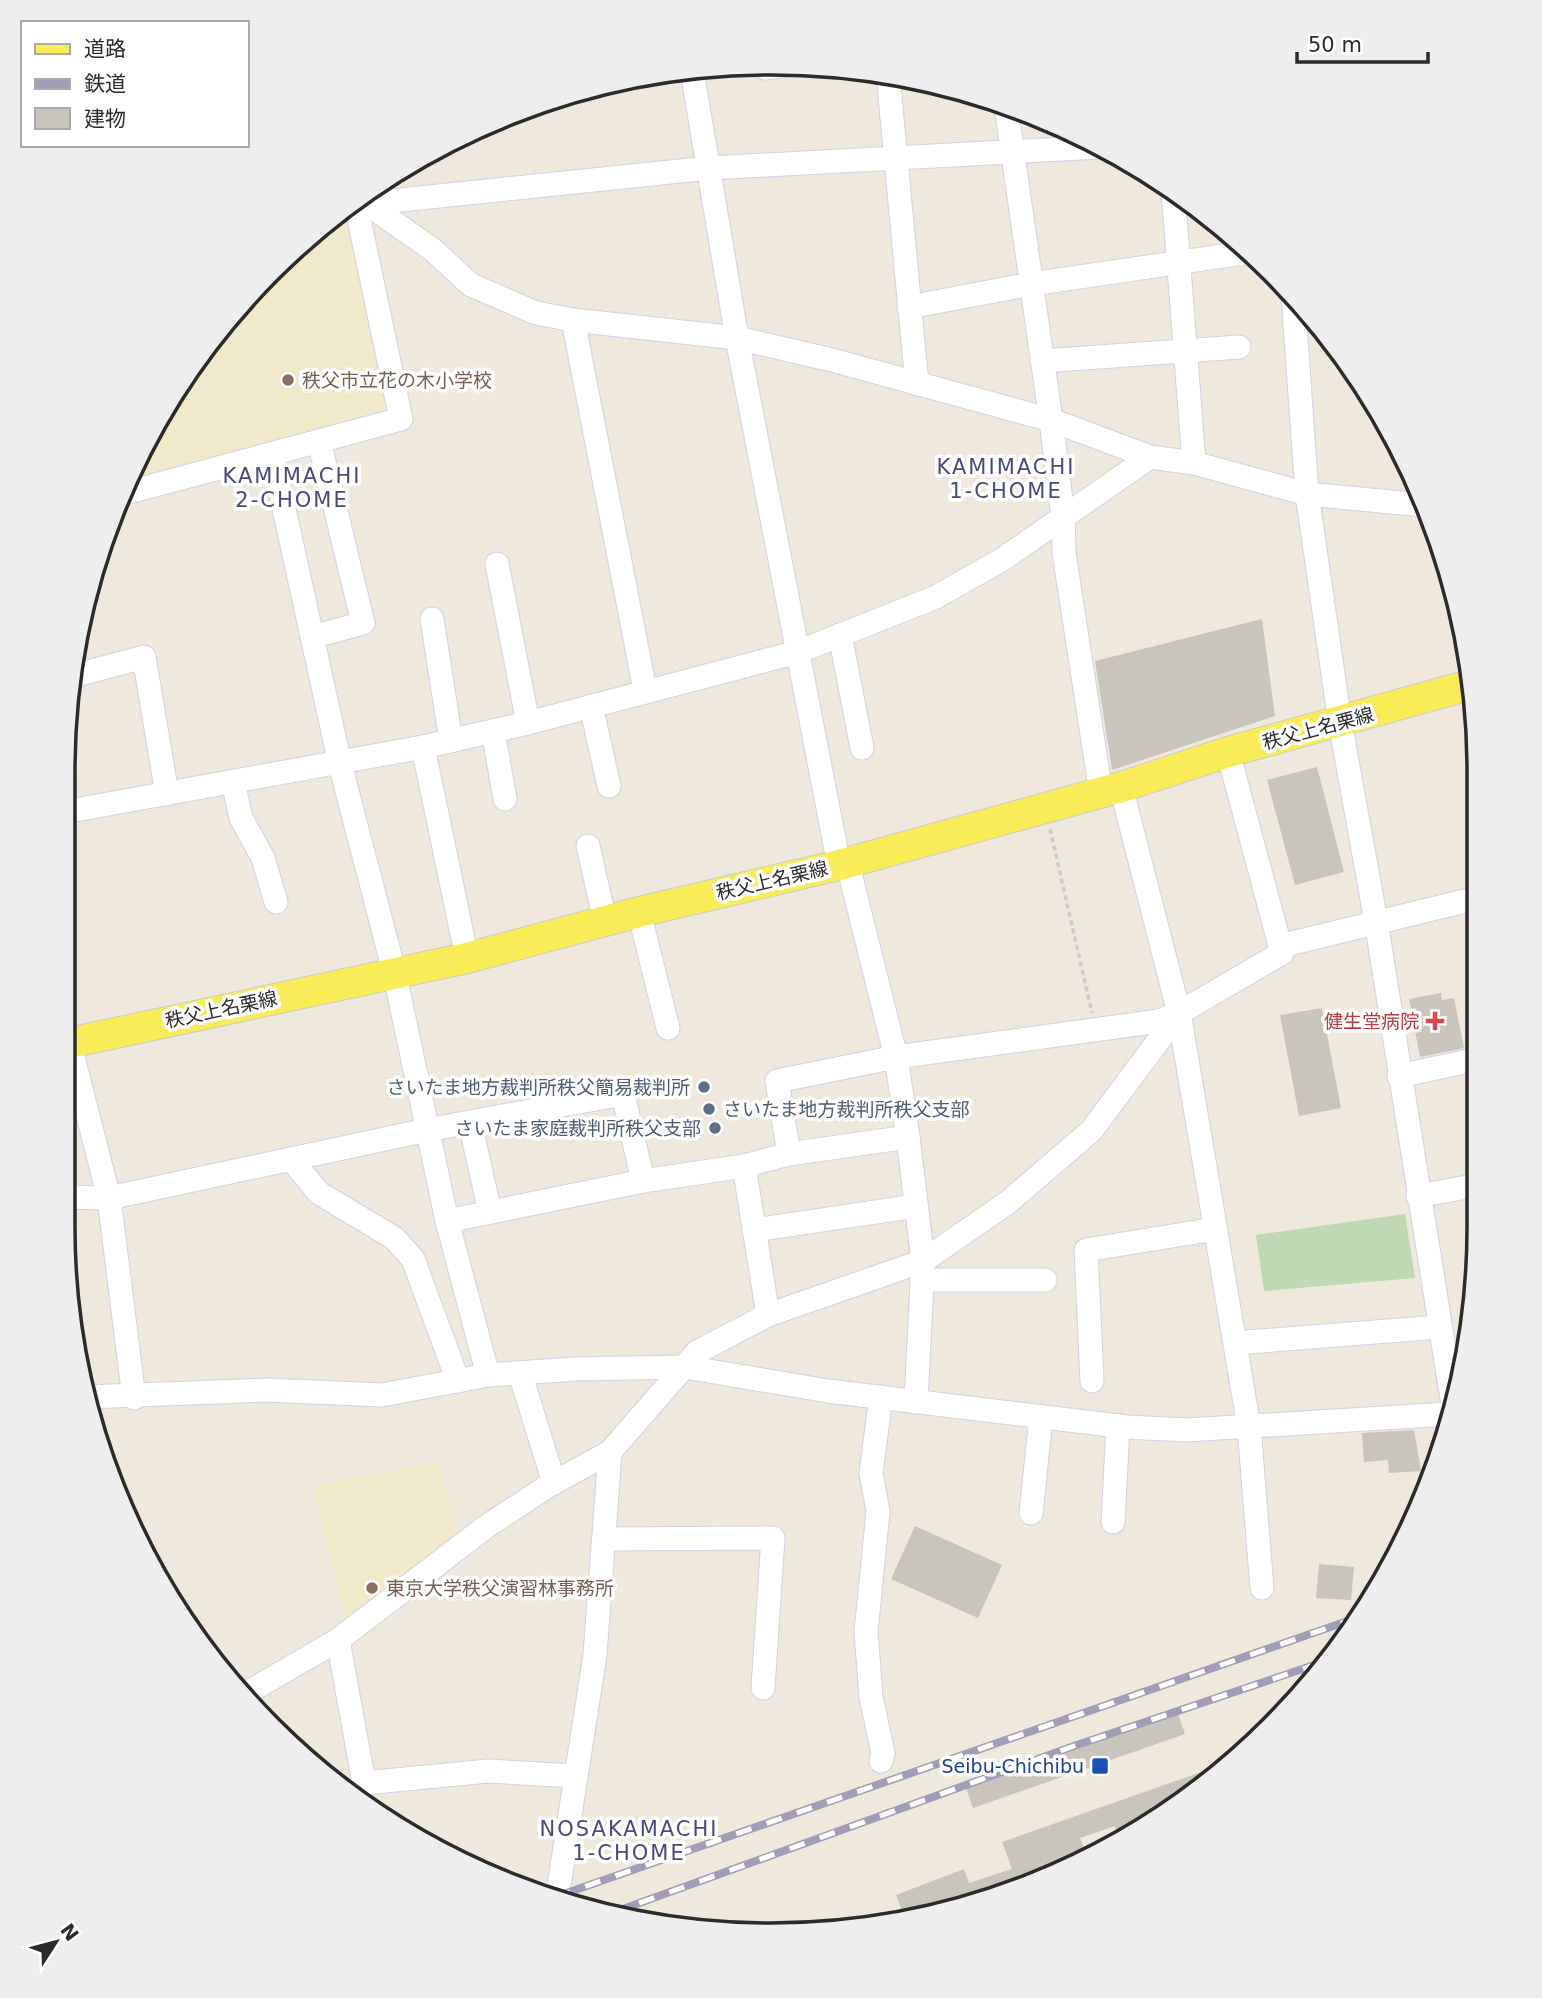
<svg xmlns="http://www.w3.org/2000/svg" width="1542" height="1998" font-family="'DejaVu Sans','Noto Sans JP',sans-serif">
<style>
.education{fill:#f0eacb}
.cemetery{fill:#bfd9b2}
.building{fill:#c9c5bc}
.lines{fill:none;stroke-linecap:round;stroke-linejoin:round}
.minor-casing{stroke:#d1d2e4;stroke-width:25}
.major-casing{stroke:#ccc;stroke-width:32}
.path{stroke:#ccc;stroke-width:3.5;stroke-dasharray:5 3.5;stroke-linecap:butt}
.minor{stroke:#fff;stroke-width:23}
.major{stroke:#f9ec56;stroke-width:30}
.rail-casing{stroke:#9f9eb6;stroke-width:8}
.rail{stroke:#fff;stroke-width:5;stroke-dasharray:16;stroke-linecap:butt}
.education-dot{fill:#8d6e63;stroke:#fff;stroke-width:2.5}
.health-dot{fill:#e0444e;stroke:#fff;stroke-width:2.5}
.service-dot{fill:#5c6f8a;stroke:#fff;stroke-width:2.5}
.transit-dot{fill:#1a4fb4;stroke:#fff;stroke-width:2.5}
.labels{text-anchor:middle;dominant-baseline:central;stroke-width:7;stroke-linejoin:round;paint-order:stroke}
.education-label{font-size:19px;fill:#785e54;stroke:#fff;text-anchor:start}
.street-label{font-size:19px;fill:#2b2b2b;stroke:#fff}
.health-label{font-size:19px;fill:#be3a42;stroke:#fff;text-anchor:end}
.service-label{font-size:19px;fill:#4e5e75;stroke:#fff;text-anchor:end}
.transit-label{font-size:19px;fill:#164399;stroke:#fff;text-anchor:end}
.neighbourhood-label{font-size:21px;letter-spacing:2px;fill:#484a7f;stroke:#fff}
.rim{fill:none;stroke:#2b2b2b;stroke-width:3.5}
</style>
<rect width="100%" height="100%" fill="#eee9dc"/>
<!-- education -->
<g class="education">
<polygon points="352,202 401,419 123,494 136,457 209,340 304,239"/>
<polygon points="438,1462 463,1545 349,1631 313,1485"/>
</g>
<!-- cemetery -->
<polygon class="cemetery" points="1405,1214 1415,1278 1264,1291 1256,1235"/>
<!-- building -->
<g class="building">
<polygon points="1262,619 1275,716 1112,770 1095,661"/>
<polygon points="1317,767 1344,872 1295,885 1267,780"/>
<polygon points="1441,993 1442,1000 1454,998 1464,1048 1420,1057 1409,999"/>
<polygon points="1322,1008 1341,1108 1299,1116 1280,1015"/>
<polygon points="1414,1430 1421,1471 1389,1473 1388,1460 1364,1462 1362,1433"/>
<polygon points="915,1526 1002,1565 978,1618 891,1579"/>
<polygon points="1319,1564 1354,1567 1351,1600 1316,1598"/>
<polygon points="1178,1714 1185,1734 973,1808 966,1788"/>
<polygon points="1224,1764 1164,1816 1119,1838 1115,1826 1080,1838 1086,1854 998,1898 905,1919 896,1895 964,1869 969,1883 1012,1869 1002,1842"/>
</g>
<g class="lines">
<defs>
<g id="minor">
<polyline points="765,68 788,65"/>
<polyline points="692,71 737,338 839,865"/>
<polyline points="888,75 917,384"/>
<polyline points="1006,106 1051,420 1063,516 1064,553 1101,793"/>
<polyline points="1173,190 1194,463"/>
<polyline points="362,204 709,168 1099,147"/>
<polyline points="369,205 433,250 471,285 536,313 573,320 737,338 832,360 1051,420 1150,457 1194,463 1307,494 1423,505"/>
<polyline points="1293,296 1307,494 1340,722 1376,921 1452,1399"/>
<polyline points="909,307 1031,284 1250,252"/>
<polyline points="573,320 645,690"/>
<polyline points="1042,361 1239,347"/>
<polyline points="272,454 340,764 394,971 447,1221 488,1375"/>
<polyline points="122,494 401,419 355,200"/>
<polyline points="497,564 528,723"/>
<polyline points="432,619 451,741"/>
<polyline points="840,635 862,748"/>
<polyline points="312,637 363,623 319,441"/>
<polyline points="73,676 144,657 167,794"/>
<polyline points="591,706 609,786"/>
<polyline points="493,731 505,799"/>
<polyline points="423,747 467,958"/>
<polyline points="233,782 241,818 263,858 276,902"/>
<polyline points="1121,787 1179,1013 1249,1427 1262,1588"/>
<polyline points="64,812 423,747 528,723 798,652 936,597 1003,559 1150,457"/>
<polyline points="588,846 605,921"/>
<polyline points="847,861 896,1057 908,1137 923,1261 916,1402"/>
<polyline points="639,912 668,1028"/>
<polyline points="1280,946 1473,899"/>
<polyline points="64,1022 109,1198 134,1398"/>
<polyline points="1399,1076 1473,1060"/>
<polyline points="470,1123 490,1212"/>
<polyline points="789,1154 777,1081 896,1057 1159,1021 1179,1013 1282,953 1228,752"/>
<polyline points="291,1159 319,1193 394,1238 413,1259 458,1381"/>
<polyline points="744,1166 768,1315"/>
<polyline points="1418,1196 1473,1186"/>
<polyline points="63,1197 109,1198 427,1130 623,1094 643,1181"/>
<polyline points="447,1221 643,1181 744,1166 789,1154 908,1137"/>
<polyline points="754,1230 916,1206"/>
<polyline points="922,1280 1045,1280"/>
<polyline points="1235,1343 1439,1327"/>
<polyline points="520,1373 554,1483"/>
<polyline points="1092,1381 1086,1250 1215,1229"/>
<polyline points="85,1397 267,1390 382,1395 488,1375 575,1369 685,1367 828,1391 1127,1427 1187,1430 1448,1414"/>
<polyline points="881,1397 871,1473 878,1511 866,1632 871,1697 883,1753 881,1761"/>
<polyline points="1031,1513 1041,1417"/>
<polyline points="1113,1522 1118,1426"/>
<polyline points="605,1539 773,1538 763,1688"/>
<polyline points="338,1640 364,1783 488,1771 575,1776"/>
<polyline points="245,1694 338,1640 487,1526 548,1486 610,1452 697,1352 768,1315 923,1261 1007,1203 1091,1131 1179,1013"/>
<polyline points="557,1898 595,1655 610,1452"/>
</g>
<polyline id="major" points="64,1044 467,958 639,912 839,865 1121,787 1228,752 1473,684"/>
</defs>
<!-- minor casing -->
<use href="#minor" class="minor-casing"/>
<!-- major casing -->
<use href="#major" class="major-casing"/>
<!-- path -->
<polyline class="path" points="1050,829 1092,1013"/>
<!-- minor -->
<use href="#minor" class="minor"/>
<!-- major -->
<use href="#major" class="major"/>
<defs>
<g id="rail">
<polyline points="555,1897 1362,1616"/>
<polyline points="609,1914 1074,1746 1326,1661"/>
</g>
</defs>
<!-- rail casing -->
<use href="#rail" class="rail-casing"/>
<!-- rail -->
<use href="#rail" class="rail"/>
</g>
<!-- markers -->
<g class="education-dot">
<circle cx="288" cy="380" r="7"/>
<circle cx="372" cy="1588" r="7"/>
</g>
<path class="health-dot" d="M1431.5 1010.5h7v7h7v7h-7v7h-7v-7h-7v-7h7z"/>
<g class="service-dot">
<circle cx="704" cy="1087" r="7"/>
<circle cx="709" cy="1109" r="7"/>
<circle cx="715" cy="1128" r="7"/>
</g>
<rect class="transit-dot" x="1091" y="1757" width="18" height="18" rx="3.5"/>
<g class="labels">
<!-- education labels -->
<g class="education-label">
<text x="302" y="380">秩父市立花の木小学校</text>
<text x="386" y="1588">東京大学秩父演習林事務所</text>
</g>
<!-- street labels -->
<g class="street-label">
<text transform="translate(1318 728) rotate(-15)">秩父上名栗線</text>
<text transform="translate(772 880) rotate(-13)">秩父上名栗線</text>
<text transform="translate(221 1009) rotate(-12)">秩父上名栗線</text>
</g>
<!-- health labels -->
<g class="health-label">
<text x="1419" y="1021">健生堂病院</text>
</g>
<!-- service labels -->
<g class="service-label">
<text x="690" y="1087">さいたま地方裁判所秩父簡易裁判所</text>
<text x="723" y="1109" text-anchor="start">さいたま地方裁判所秩父支部</text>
<text x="701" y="1128">さいたま家庭裁判所秩父支部</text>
</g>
<!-- transit labels -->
<g class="transit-label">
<text x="1084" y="1766">Seibu-Chichibu</text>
</g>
<!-- neighbourhood labels -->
<g class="neighbourhood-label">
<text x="1006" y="467">KAMIMACHI<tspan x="1006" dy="24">1-CHOME</tspan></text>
<text x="292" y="476">KAMIMACHI<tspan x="292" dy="24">2-CHOME</tspan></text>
<text x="629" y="1829">NOSAKAMACHI<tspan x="629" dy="24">1-CHOME</tspan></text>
</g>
</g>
<!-- crop -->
<path d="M0 0H1542V1998H0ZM771 75H771A696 696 0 0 1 1467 771V1227A696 696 0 0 1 771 1923H771A696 696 0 0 1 75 1227V771A696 696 0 0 1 771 75Z" fill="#eee" fill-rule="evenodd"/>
<path class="rim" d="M771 75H771A696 696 0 0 1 1467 771V1227A696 696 0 0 1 771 1923H771A696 696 0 0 1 75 1227V771A696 696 0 0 1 771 75Z"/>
<!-- legend -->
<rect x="21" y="21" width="228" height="126" fill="#ffffff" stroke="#aaaaaa" stroke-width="2"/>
<rect x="35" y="44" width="35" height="10" fill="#f9ec56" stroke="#aaaaaa" stroke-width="2"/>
<text x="84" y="56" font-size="21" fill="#2b2b2b">道路</text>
<rect x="35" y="79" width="35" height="10" fill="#9f9eb6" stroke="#aaaaaa" stroke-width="2"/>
<text x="84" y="91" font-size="21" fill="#2b2b2b">鉄道</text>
<rect x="35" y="108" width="35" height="21" fill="#c9c5bc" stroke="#aaaaaa" stroke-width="2"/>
<text x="84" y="126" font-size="21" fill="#2b2b2b">建物</text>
<!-- north arrow -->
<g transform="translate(56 1942) rotate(54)" stroke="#ffffff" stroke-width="5" paint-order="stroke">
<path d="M0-5L12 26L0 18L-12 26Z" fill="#2b2b2b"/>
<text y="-10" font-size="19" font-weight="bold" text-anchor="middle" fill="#2b2b2b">N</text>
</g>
<!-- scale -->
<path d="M1297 52v10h131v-10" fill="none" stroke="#2b2b2b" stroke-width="3.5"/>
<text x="1308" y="52" font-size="21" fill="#2b2b2b" stroke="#ffffff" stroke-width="5" paint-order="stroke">50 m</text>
</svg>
